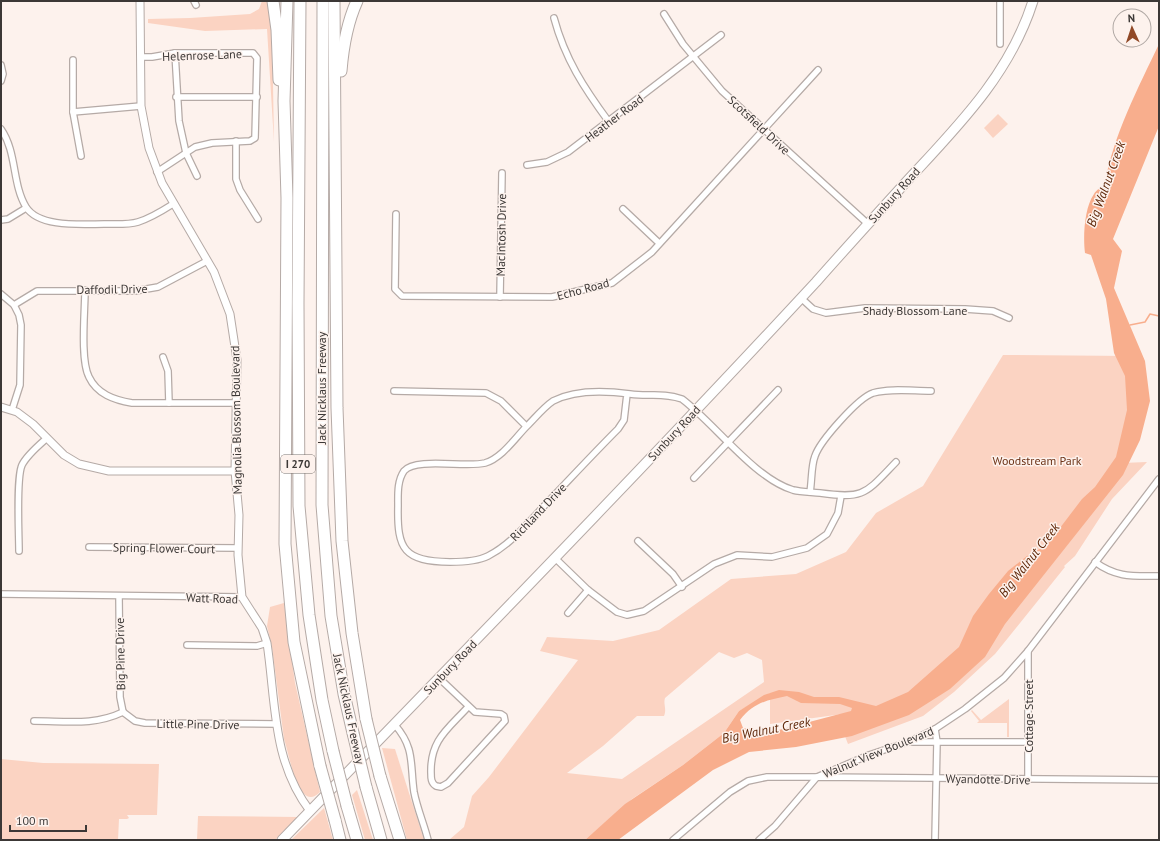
<svg xmlns="http://www.w3.org/2000/svg" width="1160" height="841" font-family="'PT Sans',sans-serif">
<style>
.green{fill:#fbd3c2;fill-rule:evenodd}
.water{fill:#f8ae8d;fill-rule:evenodd}
.lines{fill:none;stroke-linecap:round;stroke-linejoin:round}
.stream{stroke:#f8ae8d;stroke-width:1.5}
.minor-casing{stroke:#b5aaa6;stroke-width:8}
.tertiary-casing{stroke:#b5aaa6;stroke-width:9}
.primary-casing{stroke:#b5aaa6;stroke-width:11}
.motorway-casing{stroke:#b5aaa6;stroke-width:13}
.minor{stroke:#fff;stroke-width:5.5}
.tertiary{stroke:#fff;stroke-width:7}
.primary{stroke:#fff;stroke-width:9}
.motorway{stroke:#fff;stroke-width:11}
.motorway-bridge-casing{stroke:#b5aaa6;stroke-width:13;stroke-linecap:butt}
.motorway-bridge{stroke:#fff;stroke-width:11}
.labels{text-anchor:middle;dominant-baseline:central;stroke-width:3;stroke-linejoin:round;paint-order:stroke}
.shield{fill:#fdf2ed;stroke:#76706d;stroke-width:1}
.shield-label{font-size:11px;font-weight:bold;fill:#3c3836}
.street-label{font-size:12px;fill:#3c3836;stroke:#fdf2ed}
.park-label{font-size:12px;fill:#6d3317;stroke:#fdf2ed}
.water-label{font-size:13px;font-style:italic;fill:#5e2607;stroke:#fdf2ed}
</style>
<rect width="100%" height="100%" fill="#fdf2ed"/>
<!-- green -->
<g class="green">
<polygon points="262,1 269,1 272,28 274,142 267,29 205,31 148,23 148,19 190,18 250,14 259,9"/>
<polygon points="998,114 1008,124 993,138 984,128"/>
<path d="M 1003,355 L 1130,356 L 1139,396 L 1122,463 L 1147,462 L 1112,499 L 1075,556 L 1064,566 L 1065,567 L 995,654 L 954,692 L 923,716 L 848,744 L 839,721 L 850,713 L 770,724 L 770,693 L 739,711 L 724,733 L 683,765 L 632,799 L 585,840 L 449,840 L 464,827 L 472,796 L 489,777 L 578,660 L 540,651 L 547,637 L 613,641 L 659,630 L 731,579 L 796,574 L 846,552 L 876,513 L 923,486 ZM 719,652 L 734,658 L 747,653 L 762,660 L 764,682 L 622,779 L 567,773 L 603,746 L 637,716 L 664,716 C 667,709 663,704 665,698 Z"/>
<path d="M 284,603 L 295,683 L 320,792 C 298,815 289,752 284,739 L 272,647 L 267,626 L 270,607 Z"/>
<polygon points="1009,699 1009,737 1007,737 1007,723 977,723 979,721 971,711 972,710 981,720"/>
<polygon points="382,748 395,749 424,840 407,840"/>
<polygon points="1,759 43,763 159,764 157,815 127,815 129,818 127,819 119,819 118,840 1,840"/>
<polygon points="357,790 373,840 365,840 352,795"/>
<polygon points="324,808 333,840 291,840"/>
<polygon points="198,816 298,817 275,840 197,840"/>
</g>
<!-- water -->
<path class="water" d="M 1159,44 L 1159,126 L 1113,239 L 1122,251 L 1114,288 L 1145,361 L 1150,401 L 1140,440 L 1123,475 L 1005,624 L 985,657 L 950,689 L 909,715 L 852,736 L 796,747 L 749,752 L 713,770 L 618,840 L 585,840 L 625,804 L 683,765 L 724,733 L 739,711 L 764,695 L 779,690 L 799,692 L 814,697 L 839,697 L 876,706 L 908,692 L 959,647 L 973,616 L 989,594 L 1008,571 L 1027,556 L 1047,545 L 1082,499 L 1095,487 L 1116,457 L 1127,410 L 1125,376 L 1114,353 L 1106,299 L 1091,255 L 1085,253 C 1083,238 1084,208 1094,194 C 1096,190 1102,187 1105,184 C 1112,138 1139,86 1159,44 ZM 787,696 L 801,703 L 840,704 L 852,708 L 851,711 L 775,731 L 743,728 L 740,720 C 753,703 767,700 787,696 Z"/>
<g class="lines">
<!-- stream -->
<polyline class="stream" points="1130,325 1145,322 1150,314 1159,316"/>
<defs>
<g id="minor">
<polyline points="194,1 196,5"/>
<polyline points="664,14 683,44 722,91 868,224"/>
<path d="M 554,18 C 565,59 584,88 609,122"/>
<polyline points="1000,44 1000,1"/>
<polyline points="175,53 179,121 186,153 197,176"/>
<polyline points="141,57 152,57 175,53 253,53 257,58 255,138 250,141 212,143 195,147 157,172"/>
<polyline points="73,60 73,112 81,156"/>
<polyline points="1,65 3,74 1,81"/>
<polyline points="176,97 257,97"/>
<polyline points="73,112 141,106"/>
<path d="M 1,129 C 17,152 12,184 26,207 C 39,228 83,224 104,224 C 115,224 128,225 138,222 C 151,218 162,211 173,204"/>
<polyline points="236,141 236,179 240,190 258,219"/>
<polyline points="527,165 547,162 568,152 721,35"/>
<polyline points="623,209 659,243"/>
<polyline points="396,214 395,289 402,296 552,297 612,283 652,252 818,70"/>
<polyline points="1,220 8,219 26,208"/>
<path d="M 85,290 C 85,310 80,360 89,377 C 97,394 114,400 132,403 L 237,403"/>
<polyline points="1,294 14,305 19,315 21,325 20,385 12,410"/>
<polyline points="500,297 502,173"/>
<polyline points="801,298 813,309 826,313 865,308 965,309 993,311 1009,318"/>
<polyline points="14,305 37,291 135,291 158,287 207,261"/>
<polyline points="163,357 168,371 169,403"/>
<polyline points="394,391 486,393 501,401 526,426"/>
<path d="M 627,394 L 624,420 L 618,429 C 593,454 569,480 545,505 C 527,524 511,544 488,556 C 478,561 461,562 450,562 C 404,561 397,550 398,506 C 398,495 397,481 404,471 C 416,457 466,468 485,463 C 502,458 515,438 527,426 C 535,418 544,407 553,401 C 576,389 608,391 630,394 C 650,397 661,392 682,399 C 714,423 755,479 793,490 C 801,492 811,492 820,493 C 865,499 865,494 896,462"/>
<polyline points="694,478 778,390"/>
<path d="M 810,492 C 812,481 811,466 815,456 C 820,441 858,398 873,393 C 890,388 912,391 931,391"/>
<polyline points="638,541 673,574 682,587"/>
<polyline points="89,547 238,548"/>
<path d="M 19,551 C 19,534 16,478 22,465 C 27,455 38,446 47,438"/>
<polyline points="555,558 588,590 617,612 627,615 644,611 714,564 737,555 772,557 807,548 827,534 838,513 841,496"/>
<path d="M 1095,562 C 1117,578 1133,576 1159,576"/>
<polyline points="1,594 242,597"/>
<polyline points="119,596 120,697 123,712"/>
<polyline points="568,613 588,590"/>
<polyline points="187,645 257,646 267,643"/>
<polyline points="1028,651 1028,780"/>
<path d="M 439,678 L 475,712 L 501,714 L 504,716 L 505,721 L 448,783 L 441,787 L 436,786 C 431,783 431,778 431,773 C 430,740 448,729 468,707"/>
<polyline points="123,712 135,721 145,723 277,724"/>
<path d="M 34,721 C 66,721 94,726 123,712"/>
<path d="M 395,725 C 415,748 410,764 414,792 C 417,808 424,824 428,840"/>
<polyline points="935,729 937,742 935,840"/>
<polyline points="913,742 1028,742"/>
<polyline points="673,840 730,792 748,781 767,777 817,777 869,755 908,742 935,729 965,709 1004,678 1028,651 1159,479"/>
<polyline points="759,840 775,826 817,777 1159,780"/>
</g>
<g id="tertiary">
<path d="M 140,1 L 141,106 L 149,148 L 162,183 L 214,272 L 230,314 L 237,360 L 235,471 L 239,515 L 238,555 L 242,597 L 262,628 L 267,643 C 276,703 272,761 310,811"/>
<polyline points="1,407 17,412 33,424 64,455 79,464 109,471 235,471"/>
</g>
<path id="primary" d="M 282,840 C 461,655 641,471 816,282 C 846,248 877,214 907,181 C 958,126 1010,74 1033,1"/>
<g id="motorway">
<polyline points="273,1 277,30 279,80"/>
<polyline points="287,1 284,101 287,198 285,544 294,642 320,766"/>
<polyline points="300,1 298,303 299,506 309,615 322,700 333,751"/>
<polyline points="323,1 322,505 331,616 344,694 353,733"/>
<polyline points="334,1 337,408 342,541 352,633 366,719"/>
<path d="M 341,71 C 343,46 347,23 357,1"/>
<polyline points="380,776 400,840"/>
<polyline points="366,787 381,840"/>
<polyline points="347,806 357,840"/>
<polyline points="335,820 340,840"/>
</g>
</defs>
<!-- minor casing -->
<use href="#minor" class="minor-casing"/>
<!-- tertiary casing -->
<use href="#tertiary" class="tertiary-casing"/>
<!-- primary casing -->
<use href="#primary" class="primary-casing"/>
<!-- motorway casing -->
<use href="#motorway" class="motorway-casing"/>
<!-- minor -->
<use href="#minor" class="minor"/>
<!-- tertiary -->
<use href="#tertiary" class="tertiary"/>
<!-- primary -->
<use href="#primary" class="primary"/>
<!-- motorway -->
<use href="#motorway" class="motorway"/>
<defs>
<g id="motorway-bridge">
<polyline points="366,719 380,776"/>
<polyline points="353,733 366,787"/>
<polyline points="333,751 347,806"/>
<polyline points="320,766 335,820"/>
</g>
</defs>
<!-- motorway-bridge casing -->
<use href="#motorway-bridge" class="motorway-bridge-casing"/>
<!-- motorway-bridge -->
<use href="#motorway-bridge" class="motorway-bridge"/>
</g>
<g class="labels">
<!-- shield labels -->
<rect class="shield" x="281" y="455" width="34" height="18" rx="3"/>
<g class="shield-label">
<text x="298" y="464">I 270</text>
</g>
<!-- street labels -->
<g class="street-label">
<text transform="translate(202 55) rotate(-2)">Helenrose Lane</text>
<text transform="translate(614 118) rotate(-37)">Heather Road</text>
<text transform="translate(759 125) rotate(43)">Scotsfield Drive</text>
<text transform="translate(894 195) rotate(-48)">Sunbury Road</text>
<text transform="translate(501 235) rotate(-89)">MacIntosh Drive</text>
<text transform="translate(112 289) rotate(-1)">Daffodil Drive</text>
<text transform="translate(583 289) rotate(-15)">Echo Road</text>
<text x="915" y="310">Shady Blossom Lane</text>
<text transform="translate(321 388) rotate(-90)">Jack Nicklaus Freeway</text>
<text transform="translate(236 420) rotate(-91)">Magnolia Blossom Boulevard</text>
<text transform="translate(674 433) rotate(-47)">Sunbury Road</text>
<text transform="translate(538 512) rotate(-46)">Richland Drive</text>
<text transform="translate(164 548) rotate(1)">Spring Flower Court</text>
<text transform="translate(212 598) rotate(2)">Watt Road</text>
<text transform="translate(120 654) rotate(-91)">Big Pine Drive</text>
<text transform="translate(450 667) rotate(-46)">Sunbury Road</text>
<text transform="translate(349 709) rotate(78)">Jack Nicklaus Freeway</text>
<text transform="translate(1028 716) rotate(-90)">Cottage Street</text>
<text transform="translate(198 724) rotate(1)">Little Pine Drive</text>
<text transform="translate(878 752) rotate(-22)">Walnut View Boulevard</text>
<text transform="translate(988 779) rotate(1)">Wyandotte Drive</text>
</g>
<!-- park labels -->
<g class="park-label">
<text x="1037" y="460">Woodstream Park</text>
</g>
<!-- water labels -->
<g class="water-label">
<text transform="translate(1106 184) rotate(-70)">Big Walnut Creek</text>
<text transform="translate(1029 560) rotate(-52)">Big Walnut Creek</text>
<text transform="translate(766 730) rotate(-11)">Big Walnut Creek</text>
</g>
</g>
<!-- border -->
<rect width="1160" height="841" fill="none" stroke="#3c3836" stroke-width="4"/>
<!-- north arrow -->
<g transform="translate(1132 28) rotate(357)"><circle r="19" fill="#fdf2ed" stroke="#b0a8a4"/>
<path d="M0-3L7 15L0 10L-7 15Z" fill="#904826"/>
<text y="-6" font-size="11" font-weight="bold" text-anchor="middle" fill="#3c3836">N</text>
</g>
<!-- scale -->
<path d="M10 825v6h76v-6" fill="none" stroke="#3c3836" stroke-width="2"/>
<text x="16" y="825" font-size="12" fill="#3c3836" stroke="#fdf2ed" stroke-width="3" paint-order="stroke">100 m</text>
</svg>
